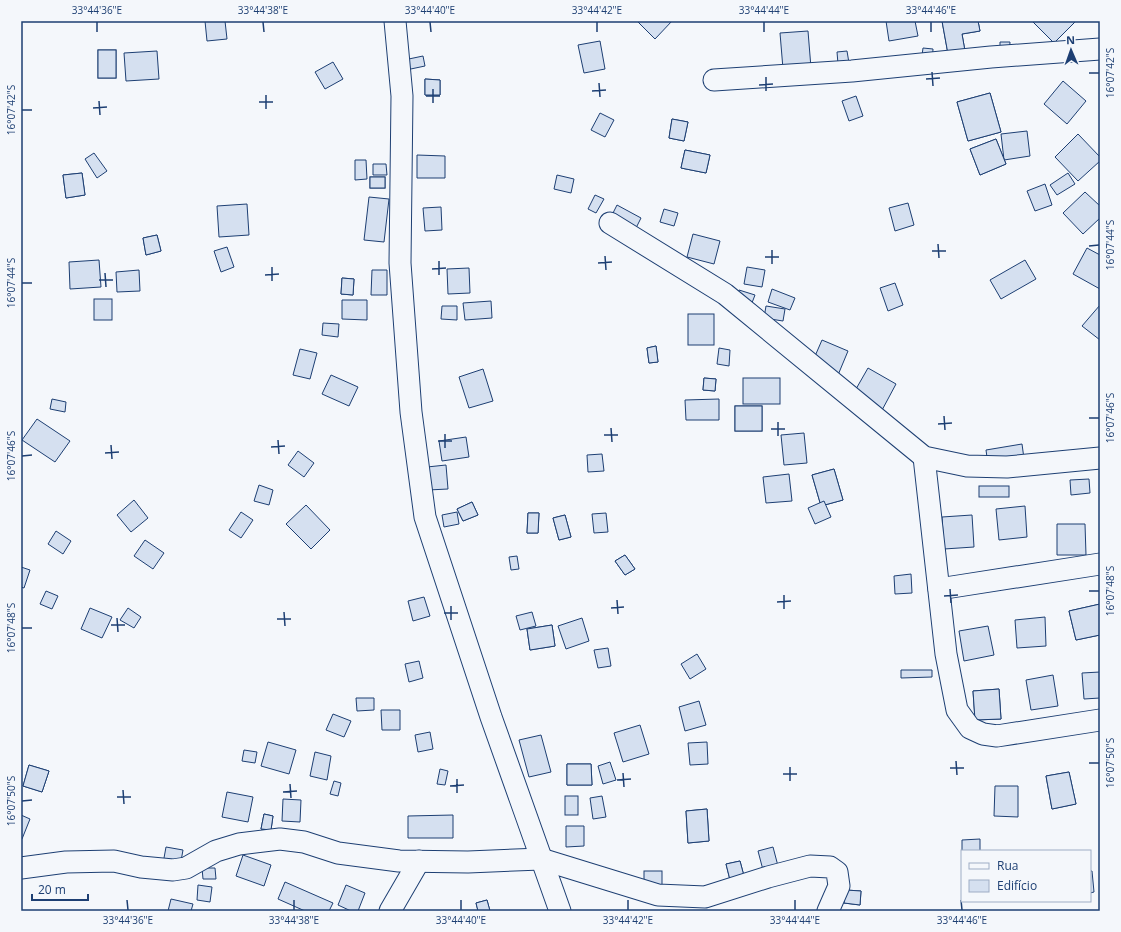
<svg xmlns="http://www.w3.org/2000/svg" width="1121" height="932" font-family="'Open Sans',sans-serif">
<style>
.building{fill:#d5e0f0;stroke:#1d3f73}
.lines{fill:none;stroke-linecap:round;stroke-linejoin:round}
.minor-casing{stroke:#1d3f73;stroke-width:23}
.minor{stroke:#f4f7fb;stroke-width:21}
.ticks{fill:none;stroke:#1d3f73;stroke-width:1.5}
.neatline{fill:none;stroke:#1d3f73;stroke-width:1.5}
.ticks-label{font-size:10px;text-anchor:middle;fill:#1d3f73}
</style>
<rect width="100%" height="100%" fill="#f4f7fb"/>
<!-- building -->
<g class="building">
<polygon points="205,21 225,21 227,39 207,41"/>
<polygon points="640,21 672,21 655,39 638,22"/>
<polygon points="886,21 915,21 918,36 889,41"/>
<polygon points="942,21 978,21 980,31 962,34 965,51 948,54"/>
<polygon points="942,21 978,21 980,31 962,34 965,51 948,54"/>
<polygon points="1032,21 1075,21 1075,22 1054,43"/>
<polygon points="808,31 811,68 783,69 780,33"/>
<polygon points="600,41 605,69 584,73 578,45"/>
<polygon points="1000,42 1010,42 1009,58 1000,57"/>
<polygon points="923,48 933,49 932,65 921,63"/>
<rect x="98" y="50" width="18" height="28"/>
<rect x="98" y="50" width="18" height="28"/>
<polygon points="157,51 159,79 126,81 124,53"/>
<polygon points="847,51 849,63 838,64 837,52"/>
<polygon points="423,56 425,66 406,70 404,60"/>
<polygon points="333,62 343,79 325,89 315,72"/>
<polygon points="425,79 440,80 440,95 425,95"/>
<polygon points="425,79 440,80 440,95 425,95"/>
<polygon points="1063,81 1086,101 1067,124 1044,104"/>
<polygon points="990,93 1001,132 968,141 957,102"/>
<polygon points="990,93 1001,132 968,141 957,102"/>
<polygon points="856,96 863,116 849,121 842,101"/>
<polygon points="600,113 614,120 605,137 591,130"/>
<polygon points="672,119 688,122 684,141 669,138"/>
<polygon points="672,119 688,122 684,141 669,138"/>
<polygon points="1027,131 1030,156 1004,160 1001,134"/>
<polygon points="1078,134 1100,157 1100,161 1078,181 1055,157"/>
<polygon points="996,139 1006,164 980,175 970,149"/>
<polygon points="996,139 1006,164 980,175 970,149"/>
<polygon points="685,150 710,155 706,173 681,168"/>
<polygon points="685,150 710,155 706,173 681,168"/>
<polygon points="94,153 107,171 97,178 85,159"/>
<polygon points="417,155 445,156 445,178 417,178"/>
<polygon points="355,160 366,160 367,179 355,180"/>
<polygon points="373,164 386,164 387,175 373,175"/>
<polygon points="82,173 85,195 66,198 63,175"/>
<polygon points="82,173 85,195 66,198 63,175"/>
<polygon points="1068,173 1075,184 1057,195 1050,185"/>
<polygon points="557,175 574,179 571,193 554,189"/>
<rect x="370" y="177" width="15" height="11"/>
<rect x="370" y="177" width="15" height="11"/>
<polygon points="1045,184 1052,205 1035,211 1027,191"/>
<polygon points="1085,192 1100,206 1100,218 1083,234 1063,213"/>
<polygon points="595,195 604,199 596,213 588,209"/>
<polygon points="369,197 389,199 384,242 364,240"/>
<polygon points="908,203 914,225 895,231 889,208"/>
<polygon points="247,204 249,235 219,237 217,206"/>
<polygon points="617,205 641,218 633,234 609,221"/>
<polygon points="441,207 442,230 425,231 423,208"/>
<polygon points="664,209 678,213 674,226 660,222"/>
<polygon points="693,234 720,241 714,264 687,257"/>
<polygon points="157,235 161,251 146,255 143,238"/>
<polygon points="157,235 161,251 146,255 143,238"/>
<polygon points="227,247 234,267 221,272 214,251"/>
<polygon points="1087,248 1100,255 1100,289 1073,274"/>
<polygon points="99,260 101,287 70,289 69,262"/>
<polygon points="1025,260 1036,279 1001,299 990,280"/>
<polygon points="747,267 765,270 762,287 744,284"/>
<polygon points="469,268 470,293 448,294 447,269"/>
<polygon points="139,270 140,291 117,292 116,272"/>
<polygon points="372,270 387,270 387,295 371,295"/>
<polygon points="342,278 354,279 353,295 341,294"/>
<polygon points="342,278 354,279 353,295 341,294"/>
<polygon points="895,283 903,305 888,311 880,288"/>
<polygon points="772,289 795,298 790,310 768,302"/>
<polygon points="739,290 755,295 750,308 734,303"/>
<rect x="94" y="299" width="18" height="21"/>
<polygon points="342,300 367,300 367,320 342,319"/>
<polygon points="491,301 492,318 465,320 463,303"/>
<polygon points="1100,305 1100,340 1082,326"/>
<polygon points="442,306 457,306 457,320 441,319"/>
<polygon points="766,306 785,309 783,321 764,318"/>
<rect x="688" y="314" width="26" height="31"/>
<polygon points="323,323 339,324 338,337 322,335"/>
<polygon points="822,340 848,351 838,375 812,363"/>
<polygon points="656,346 658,362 649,363 647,348"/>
<polygon points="656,346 658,362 649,363 647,348"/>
<polygon points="719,348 730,350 729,366 717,364"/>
<polygon points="300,349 317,353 310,379 293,375"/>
<polygon points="868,368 896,384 881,412 852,396"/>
<polygon points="483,369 493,401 469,408 459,377"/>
<polygon points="331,375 358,387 349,406 322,394"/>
<polygon points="704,378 716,379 715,391 703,390"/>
<polygon points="704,378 716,379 715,391 703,390"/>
<rect x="743" y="378" width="37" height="26"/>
<polygon points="52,399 66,402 65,412 50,409"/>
<polygon points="719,399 719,420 686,420 685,400"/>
<rect x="735" y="406" width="27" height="25"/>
<rect x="735" y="406" width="27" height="25"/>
<polygon points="37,419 70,441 55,462 22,440"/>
<polygon points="804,433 807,463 784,465 781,435"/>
<polygon points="466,437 469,457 442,461 439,441"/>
<polygon points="1022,444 1025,466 989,472 986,450"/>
<polygon points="298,451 314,463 304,477 288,465"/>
<polygon points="602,454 604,471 588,472 587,455"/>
<polygon points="446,465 448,489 428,490 427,467"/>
<polygon points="834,469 843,500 821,506 812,475"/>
<polygon points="834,469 843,500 821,506 812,475"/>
<polygon points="789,474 792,501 766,503 763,477"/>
<polygon points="1089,479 1090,493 1071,495 1070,480"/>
<polygon points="259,485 273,490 269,505 254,501"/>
<rect x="979" y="486" width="30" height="11"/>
<polygon points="134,500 148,518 131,532 117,515"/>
<polygon points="824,501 831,517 815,524 808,508"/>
<polygon points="472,502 478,515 463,521 457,509"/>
<polygon points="472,502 478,515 463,521 457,509"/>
<polygon points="306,505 330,530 311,549 286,524"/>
<polygon points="1025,506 1027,537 999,540 996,509"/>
<polygon points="241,512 253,520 241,538 229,530"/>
<polygon points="457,512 459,524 444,527 442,515"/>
<polygon points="528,513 539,513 538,533 527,533"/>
<polygon points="528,513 539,513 538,533 527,533"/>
<polygon points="606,513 608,532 594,533 592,514"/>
<polygon points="565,515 571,537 559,540 553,518"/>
<polygon points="565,515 571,537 559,540 553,518"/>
<polygon points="972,515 974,547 944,549 942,517"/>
<polygon points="1057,524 1085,524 1086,555 1057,555"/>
<polygon points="56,531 71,541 63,554 48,544"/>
<polygon points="145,540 164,553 153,569 134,556"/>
<polygon points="625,555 635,569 625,575 615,561"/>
<polygon points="625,555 635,569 625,575 615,561"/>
<polygon points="517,556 519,569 511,570 509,557"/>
<polygon points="21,567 30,570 24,588 21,587"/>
<polygon points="911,574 912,593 895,594 894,576"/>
<polygon points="46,591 58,596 52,609 40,604"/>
<polygon points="424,597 430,616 413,621 408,601"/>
<polygon points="1100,604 1100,635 1076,640 1069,611"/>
<polygon points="1100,604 1100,635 1076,640 1069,611"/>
<polygon points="90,608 112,617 102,638 81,629"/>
<polygon points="128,608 141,617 134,628 120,620"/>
<polygon points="532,612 536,626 520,630 516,616"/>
<polygon points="1045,617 1046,646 1017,648 1015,620"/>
<polygon points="582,618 589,641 566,649 558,626"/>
<polygon points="552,625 555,646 530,650 527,629"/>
<polygon points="552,625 555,646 530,650 527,629"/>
<polygon points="988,626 994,655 964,661 959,631"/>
<polygon points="608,648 611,666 598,668 594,650"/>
<polygon points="697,654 706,669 690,679 681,664"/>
<polygon points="419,661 423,678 409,682 405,664"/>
<polygon points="901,670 932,670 932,677 901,678"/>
<polygon points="1100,672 1100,698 1084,699 1082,673"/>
<polygon points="1053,675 1058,706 1031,710 1026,680"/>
<polygon points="999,689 1001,719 975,720 973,691"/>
<polygon points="999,689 1001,719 975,720 973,691"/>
<polygon points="356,698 374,698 374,710 357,711"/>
<polygon points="699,701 706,725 685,731 679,707"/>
<polygon points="381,710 400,710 400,730 382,730"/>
<polygon points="333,714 351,721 344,737 326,730"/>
<polygon points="640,725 649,754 623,762 614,733"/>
<polygon points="430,732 433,749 418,752 415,735"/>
<polygon points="541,735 551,772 529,777 519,740"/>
<polygon points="268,742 296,750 289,774 261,766"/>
<polygon points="707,742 708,764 690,765 688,743"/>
<polygon points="244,750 257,752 255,763 242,761"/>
<polygon points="315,752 331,756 327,780 310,776"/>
<polygon points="610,762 616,780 603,784 598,766"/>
<polygon points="567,764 591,764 592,785 567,785"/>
<polygon points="567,764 591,764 592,785 567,785"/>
<polygon points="29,765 49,771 42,792 23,786"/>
<polygon points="29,765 49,771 42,792 23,786"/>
<polygon points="440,769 448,771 445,785 437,784"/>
<polygon points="1069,772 1076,804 1052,809 1046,776"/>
<polygon points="1069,772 1076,804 1052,809 1046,776"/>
<polygon points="334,781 341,783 338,796 330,794"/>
<polygon points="995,786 1018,786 1018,817 994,816"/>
<polygon points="227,792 253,797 248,822 222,817"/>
<rect x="565" y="796" width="13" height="19"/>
<polygon points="602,796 606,817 593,819 590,798"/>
<polygon points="283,799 301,800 300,822 282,821"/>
<polygon points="707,809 709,841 688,843 686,811"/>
<polygon points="707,809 709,841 688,843 686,811"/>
<polygon points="264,814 273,816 271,830 261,829"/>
<polygon points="264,814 273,816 271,830 261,829"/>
<polygon points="21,815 30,819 22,839 21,839"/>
<polygon points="453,815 453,838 408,838 408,816"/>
<polygon points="566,826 584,826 584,846 566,847"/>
<polygon points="980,839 980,851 962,851 962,840"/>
<polygon points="166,847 183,850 179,872 162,869"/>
<polygon points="773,847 778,866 763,870 758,851"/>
<polygon points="243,855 271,865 264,886 236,876"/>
<polygon points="740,861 744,876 730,880 726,864"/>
<polygon points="740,861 744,876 730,880 726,864"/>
<polygon points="202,868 215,868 216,879 203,879"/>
<rect x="644" y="871" width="18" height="23"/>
<polygon points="1090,871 1092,871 1094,892 1090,893"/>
<polygon points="285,882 333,903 329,911 305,911 278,899"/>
<polygon points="198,885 212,887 210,902 197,900"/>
<polygon points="346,885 365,893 358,911 351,911 338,905"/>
<polygon points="846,890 861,891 860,905 844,903"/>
<polygon points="846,890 861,891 860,905 844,903"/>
<polygon points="171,899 193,904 191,911 168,911"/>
<polygon points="487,900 490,911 478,911 476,903"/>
<polygon points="487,900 490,911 478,911 476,903"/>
</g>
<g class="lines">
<defs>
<g id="minor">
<polyline points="395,21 402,96 400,263 411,412 425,517 491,717 560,911"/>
<polyline points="714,80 852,71 991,57 1100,49"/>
<polyline points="610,223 725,294 924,457 967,466 1007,467 1100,458"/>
<polyline points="924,457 946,654 957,710 970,728 983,734 997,736 1100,720"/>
<polyline points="939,589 1100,564"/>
<polyline points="21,868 66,862 114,861 141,867 173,870 186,868 216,851 239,844 280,839 304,842 338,853 399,861 468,862 541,859 658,895 705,897 768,877 810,866 830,867 837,872 839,886 828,911"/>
<polyline points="390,911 419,861"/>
</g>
</defs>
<!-- minor casing -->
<use href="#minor" class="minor-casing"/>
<!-- minor -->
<use href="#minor" class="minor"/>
</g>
<!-- ticks -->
<path class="ticks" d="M 97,22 L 97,32M 263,22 L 264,32M 430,22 L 431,32M 597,22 L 597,32M 764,22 L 764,32M 931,22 L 931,32M 932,72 L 933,86M 1089,73 L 1099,73M 766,77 L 766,91M 926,79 L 940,78M 599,83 L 600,97M 759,85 L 773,84M 433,89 L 433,103M 592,91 L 606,90M 266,95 L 266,109M 426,96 L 440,96M 99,101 L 100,115M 259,102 L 273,102M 93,108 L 107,107M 22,110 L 32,110M 938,244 L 939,258M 1089,246 L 1099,245M 772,250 L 772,264M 932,251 L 946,251M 605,256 L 606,270M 765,257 L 779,257M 439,261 L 439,275M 598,263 L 612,262M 272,267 L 272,281M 432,269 L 446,268M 105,273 L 106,287M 265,275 L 279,274M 99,280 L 113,280M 22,283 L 32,283M 944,416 L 945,430M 1089,418 L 1099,418M 778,422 L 778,436M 938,424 L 952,423M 611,428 L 612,442M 771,429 L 785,429M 445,434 L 445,448M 604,435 L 618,435M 278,440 L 279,454M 438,441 L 452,441M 111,445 L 112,459M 271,447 L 285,446M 105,453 L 119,452M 22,456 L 32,455M 950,589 L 951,603M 1089,591 L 1099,591M 784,595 L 784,609M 944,596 L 958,595M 617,600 L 618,614M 777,602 L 791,601M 451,606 L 451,620M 611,608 L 624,607M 284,612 L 285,626M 444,613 L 458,613M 117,618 L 118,632M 277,619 L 291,619M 111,625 L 125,625M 22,628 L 32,628M 956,761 L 957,775M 1089,763 L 1099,763M 790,767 L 790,781M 950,768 L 964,768M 623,773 L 624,787M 783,774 L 797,774M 457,779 L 457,793M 617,780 L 631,779M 290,784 L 291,798M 450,786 L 464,785M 123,790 L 124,804M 283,792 L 297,791M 117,797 L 131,797M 22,801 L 32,800M 127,900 L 128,910M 294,900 L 294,910M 461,900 L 461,910M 628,900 L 628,910M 795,900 L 795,910M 961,900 L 962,910"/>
<!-- border -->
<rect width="1121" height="932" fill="none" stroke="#f4f7fb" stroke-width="44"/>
<!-- legend -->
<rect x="961" y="850" width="130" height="52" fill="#f4f7fb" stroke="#9eadc5"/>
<rect x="969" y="863" width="20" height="6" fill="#f4f7fb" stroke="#9eadc5"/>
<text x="997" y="870" font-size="12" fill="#1d3f73">Rua</text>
<rect x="969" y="880" width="20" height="12" fill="#d5e0f0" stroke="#9eadc5"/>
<text x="997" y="890" font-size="12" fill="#1d3f73">Edifício</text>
<!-- north arrow -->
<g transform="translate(1071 50) rotate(358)" stroke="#f4f7fb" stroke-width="3" paint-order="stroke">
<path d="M0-3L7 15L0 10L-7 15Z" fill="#1d3f73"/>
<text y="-6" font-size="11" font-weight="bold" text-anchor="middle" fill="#1d3f73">N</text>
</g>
<!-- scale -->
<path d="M32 894v6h56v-6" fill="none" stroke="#1d3f73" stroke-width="2"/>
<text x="38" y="894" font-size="12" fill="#1d3f73" stroke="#f4f7fb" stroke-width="3" paint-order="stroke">20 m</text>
<rect x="22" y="22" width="1077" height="888" class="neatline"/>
<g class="ticks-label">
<text x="97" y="14">33°44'36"E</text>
<text x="263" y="14">33°44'38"E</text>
<text x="430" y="14">33°44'40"E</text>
<text x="597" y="14">33°44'42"E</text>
<text x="764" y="14">33°44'44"E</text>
<text x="931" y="14">33°44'46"E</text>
<text transform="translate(1110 73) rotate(-90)" y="4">16°07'42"S</text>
<text transform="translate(11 110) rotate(-90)" y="4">16°07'42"S</text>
<text transform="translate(1110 245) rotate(-90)" y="4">16°07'44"S</text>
<text transform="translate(11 283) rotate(-90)" y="4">16°07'44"S</text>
<text transform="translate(1110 418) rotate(-90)" y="4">16°07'46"S</text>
<text transform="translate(11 456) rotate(-90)" y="4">16°07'46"S</text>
<text transform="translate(1110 591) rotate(-90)" y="4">16°07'48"S</text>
<text transform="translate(11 628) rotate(-90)" y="4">16°07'48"S</text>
<text transform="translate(1110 763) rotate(-90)" y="4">16°07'50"S</text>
<text transform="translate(11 801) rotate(-90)" y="4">16°07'50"S</text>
<text x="128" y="924">33°44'36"E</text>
<text x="294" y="924">33°44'38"E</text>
<text x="461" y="924">33°44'40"E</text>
<text x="628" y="924">33°44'42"E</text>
<text x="795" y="924">33°44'44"E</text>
<text x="962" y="924">33°44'46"E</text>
</g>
</svg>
